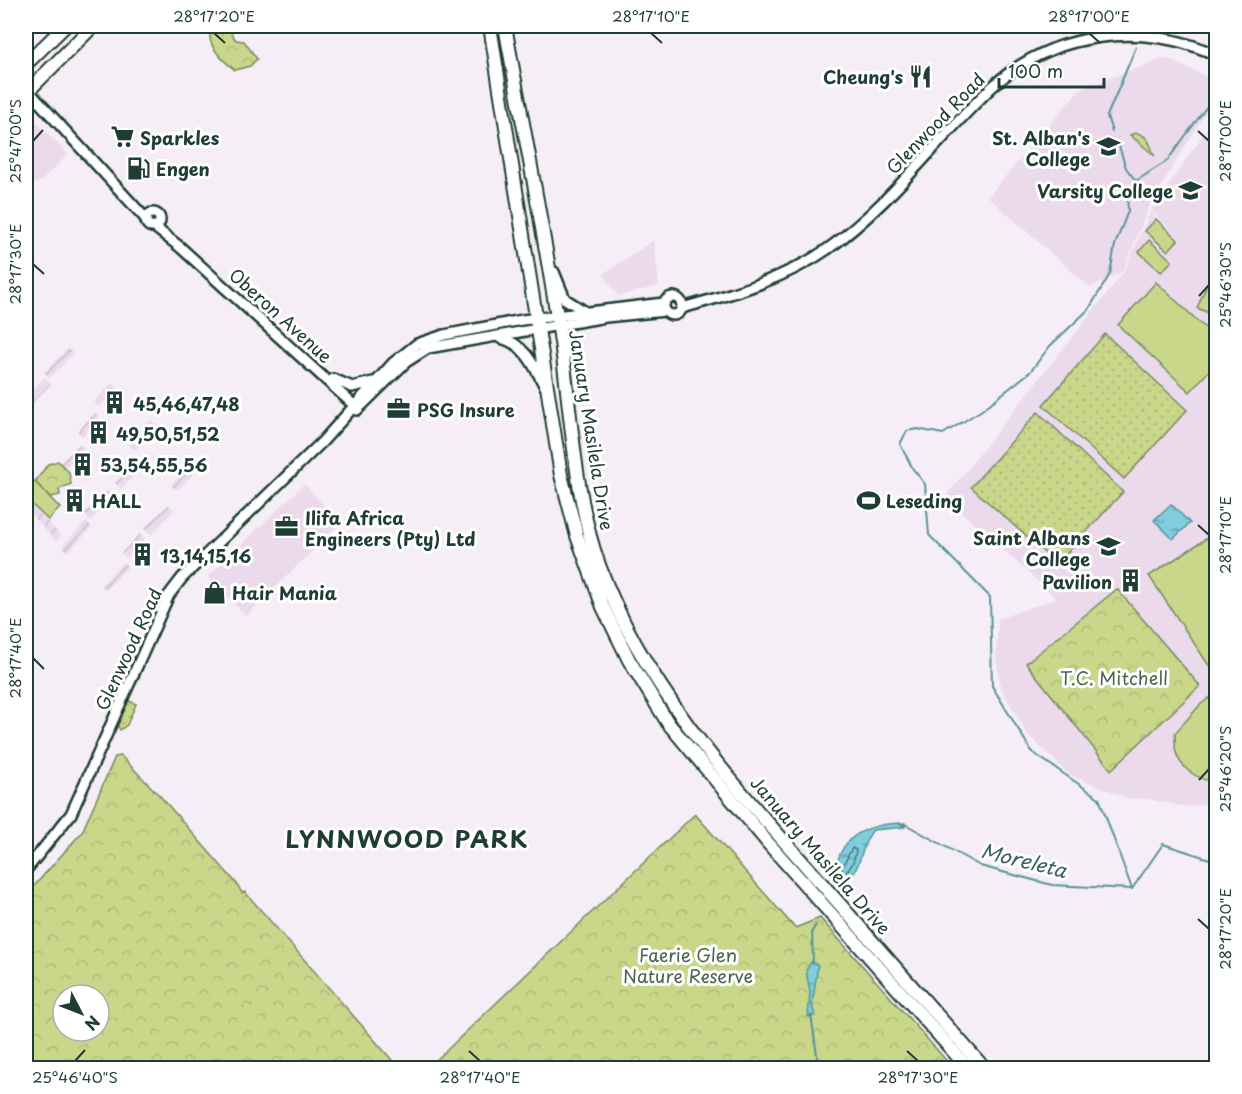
<svg xmlns="http://www.w3.org/2000/svg" width="1242" height="1094" font-family="'Playpen Sans',sans-serif">
<style>
.built{fill:#ebdaec}
.industrial{fill:url(#industrial-furrows)}
.grass{fill:url(#grass-dots);stroke:#748a5f;stroke-width:1.5}
.park{fill:url(#park-crowns);stroke:#748a5f;stroke-width:1.5;fill-rule:evenodd}
.pitch{fill:#cad68a;stroke:#748a5f;stroke-width:1.5}
.water{fill:url(#water-ripples);stroke:#599399;stroke-width:1.5}
.lines{fill:none;stroke-linecap:round;stroke-linejoin:round}
.shore{stroke:#457778;stroke-width:1.5}
.stream{stroke:#599399;stroke-width:2}
.minor-casing{stroke:#1f3d34;stroke-width:14}
.major-casing{stroke:#1f3d34;stroke-width:16}
.minor{stroke:#fff;stroke-width:9}
.major{stroke:#fff;stroke-width:12}
.ticks{fill:none;stroke:#1f3d34;stroke-width:2}
.labels{text-anchor:middle;dominant-baseline:central;stroke-width:6;stroke-linejoin:round;paint-order:stroke}
.poi-label{font-size:18px;font-weight:bold;fill:#1f3d34;stroke:#fff;text-anchor:start}
.street-label{font-size:18px;fill:#1f3d34;stroke:#fff}
.park-label{font-size:18px;fill:#4a634a;stroke:#fff}
.water-label{font-size:20px;font-style:italic;fill:#37615e;stroke:#fff}
.district-label{font-size:24px;font-weight:bold;letter-spacing:1.5px;fill:#1f3d34;stroke:#fff}
.neatline{fill:none;stroke:#1f3d34;stroke-width:2}
.ticks-label{font-size:15px;text-anchor:middle;fill:#1f3d34}
</style>
<defs>
<pattern id="industrial-furrows" width="10" height="10" patternUnits="userSpaceOnUse" patternTransform="scale(1.5)"><rect width="10" height="10" fill="#ebdaec"/><path d="M-1 1l2-2M0 10L10 0M9 11l2-2" fill="none" stroke="#c9bccb"/></pattern>
<pattern id="grass-dots" width="8" height="8" patternUnits="userSpaceOnUse" patternTransform="scale(1.5)"><rect width="8" height="8" fill="#cad68a"/><path d="M2 2h.1M6 6h.1" fill="none" stroke="#adb978" stroke-width="1.8" stroke-linecap="round"/></pattern>
<pattern id="park-crowns" width="20" height="18" patternUnits="userSpaceOnUse" patternTransform="scale(1.5)"><rect width="20" height="18" fill="#cad68a"/><path d="M2 6a3 3 0 1 1 6 0M12 15a3 3 0 1 1 6 0" fill="none" stroke="#adb978"/></pattern>
<pattern id="water-ripples" width="26" height="14" patternUnits="userSpaceOnUse" patternTransform="scale(1.5)"><rect width="26" height="14" fill="#7fcddd"/><path d="M2 4q2-2 4 0t4 0M15 11q2-2 4 0t4 0" fill="none" stroke="#67a8b4"/></pattern>
</defs>
<rect width="100%" height="100%" fill="#f6eef6"/>
<filter id="ink" filterUnits="userSpaceOnUse"><feTurbulence type="fractalNoise" baseFrequency=".0167" numOctaves="2"/><feDisplacementMap in="SourceGraphic" scale="12" xChannelSelector="R" yChannelSelector="G"/><feConvolveMatrix kernelMatrix="1 2 1 2 8 2 1 2 1" color-interpolation-filters="sRGB"/></filter>
<g filter="url(#ink)">
<!-- built -->
<g class="built">
<polygon points="1165,58 1216,81 1216,96 1150,204 1123,271 1090,288 988,197 1080,89"/>
<polygon points="26,111 68,155 40,182 26,186"/>
<polygon points="1216,116 1216,267 1207,262 1216,271 1216,799 1196,806 1182,806 1143,798 1130,799 1070,775 1027,734 1000,686 996,656 998,619 1056,598 945,497 1124,272 1150,212 1176,234 1151,211"/>
<polygon points="654,240 659,286 618,296 603,274"/>
<polygon points="304,484 341,523 246,616 208,577"/>
</g>
<!-- industrial -->
<g class="industrial">
<polygon points="67,349 74,353 50,378 44,372"/>
<polygon points="45,377 51,384 28,407 26,397"/>
<polygon points="113,383 118,388 99,407 94,402"/>
<polygon points="95,413 100,417 82,436 77,431"/>
<polygon points="151,420 158,426 134,450 128,444"/>
<polygon points="79,444 84,448 66,467 61,462"/>
<polygon points="138,459 144,465 121,489 115,483"/>
<polygon points="194,461 200,467 178,490 175,489 171,485"/>
<polygon points="107,491 113,497 90,521 84,514"/>
<polygon points="26,499 61,536 56,541 26,510"/>
<polygon points="168,504 174,510 151,535 144,528"/>
<polygon points="86,522 92,528 68,552 62,546"/>
<polygon points="140,534 145,539 126,558 121,553"/>
<polygon points="123,562 128,567 106,590 101,585"/>
</g>
<!-- grass -->
<g class="grass">
<path d="M 1135,133 C 1148,134 1150,144 1154,155 L 1130,135 Z"/>
<polygon points="1105,334 1187,410 1124,479 1043,405"/>
<polygon points="1038,412 1123,492 1057,564 971,487"/>
<polygon points="122,698 136,704 127,725 120,730 116,723"/>
</g>
<!-- park -->
<g class="park">
<path d="M 212,26 L 230,26 L 229,30 L 236,40 L 244,41 L 257,59 L 250,66 L 235,70 C 222,60 203,43 212,26 Z"/>
<polygon points="58,461 69,472 71,484 59,489 60,495 51,497 35,482 48,464"/>
<polygon points="1117,589 1200,686 1111,770 1026,663"/>
<path d="M 121,756 L 161,797 L 237,884 L 242,893 L 245,892 L 399,1068 L 26,1068 L 26,895 L 82,832 L 115,757 ZM 63,995 L 99,995 L 99,1031 L 63,1031 Z"/>
<polygon points="695,814 795,928 820,918 953,1068 428,1068"/>
</g>
<!-- pitch -->
<g class="pitch">
<polygon points="1156,219 1178,240 1168,251 1145,231"/>
<polygon points="1149,240 1172,261 1161,272 1139,252"/>
<polygon points="1211,275 1216,277 1216,316 1197,308"/>
<polygon points="1156,282 1216,338 1216,363 1190,392 1118,325"/>
<polygon points="33,480 60,508 48,520 26,499 26,488"/>
<polygon points="1210,536 1216,546 1216,667 1212,670 1149,576"/>
<path d="M 1216,693 L 1216,781 C 1201,782 1180,769 1176,752 C 1174,747 1176,739 1175,733 L 1200,705 Z"/>
</g>
<!-- water -->
<g class="water">
<polygon points="1171,504 1190,523 1173,539 1154,520"/>
<path d="M 905,823 L 905,827 L 873,830 C 858,846 864,876 839,883 L 836,880 C 834,837 867,823 905,823 Z"/>
<polygon points="811,962 818,965 812,1005 815,1016 808,1017 810,992 806,971"/>
</g>
<g class="lines">
<!-- shore -->
<path class="shore" d="M 852,848 L 856,850 C 855,859 852,869 843,873 L 841,870 Z"/>
<!-- stream -->
<g class="stream">
<polyline points="1112,132 1107,116 1136,47"/>
<polyline points="1118,143 1126,168 1136,181"/>
<polyline points="902,825 907,825 980,866 1052,885 1132,889 1163,844 1216,861"/>
<polyline points="1132,889 1099,798 1032,752 992,686 990,597 929,535 925,484 913,469 900,444 907,431 917,429 943,434 982,410 1030,372 1050,346 1089,309 1110,274 1115,245 1128,211 1127,193 1136,181 1167,161 1216,94"/>
<polyline points="813,964 812,931 816,925"/>
<polyline points="811,1015 819,1068"/>
</g>
<defs>
<g id="minor">
<polyline points="26,88 146,219"/>
<circle cx="153" cy="220" r="7"/>
<polyline points="153,226 180,247 357,408"/>
<polyline points="554,272 565,299 584,311"/>
<circle cx="673" cy="306" r="9"/>
<path d="M 682,308 C 733,294 785,279 829,248 C 891,204 937,139 992,87 C 1053,31 1142,21 1216,55"/>
<path d="M 500,338 C 524,343 534,365 544,385"/>
<polyline points="333,379 352,387 373,382"/>
<polyline points="357,410 406,362 428,348 606,317 665,311"/>
<polyline points="26,870 71,814 169,595 182,578 322,442 393,363 417,344 444,335 522,320 664,303"/>
</g>
<g id="major">
<polyline points="490,26 561,475 577,536 603,607 629,660 668,723 768,843 968,1068"/>
<path d="M 505,26 C 524,131 545,236 561,342 C 571,412 575,500 599,565 C 643,686 731,782 815,876 C 871,940 928,1005 984,1068"/>
<polyline points="26,64 65,26"/>
<polyline points="26,93 93,26"/>
</g>
</defs>
<!-- minor casing -->
<use href="#minor" class="minor-casing"/>
<!-- major casing -->
<use href="#major" class="major-casing"/>
<!-- minor -->
<use href="#minor" class="minor"/>
<!-- major -->
<use href="#major" class="major"/>
</g>
</g>
<!-- ticks -->
<path class="ticks" d="M 214,33 L 225,43M 651,33 L 662,43M 1089,33 L 1100,43M 1198,131 L 1209,141M 33,141 L 43,130M 33,264 L 44,274M 1199,296 L 1209,285M 1198,525 L 1209,535M 33,658 L 44,669M 1199,780 L 1209,769M 1198,919 L 1209,929M 469,1051 L 480,1061M 907,1051 L 918,1061M 75,1061 L 85,1050"/>
<!-- icons -->
<defs>
<symbol id="restaurant-bare" viewBox="-9 -9 18 18"><path d="M-5-6h1v4h1v-4h1v4h1v-4h1v5L-1.5 .5V6h-2V.5L-5-1ZM5-6V6H3V1.5H1.5Q1.5-4 5-6Z" fill="#1f3d34" stroke="#fff" stroke-width="2.5" paint-order="stroke"/></symbol>
<symbol id="supermarket-bare" viewBox="-9 -9 18 18"><path d="M-6-5.5h2.5l.6 2H6L4.5 2H-2.5L-4.4-4H-6ZM-1.5 3.2a1.3 1.3 0 1 0 .1 0ZM3 3.2a1.3 1.3 0 1 0 .1 0Z" fill="#1f3d34" stroke="#fff" stroke-width="2.5" paint-order="stroke"/></symbol>
<symbol id="school-bare" viewBox="-9 -9 18 18"><path d="M0-5L7-2L0 1L-7-2ZM-4 1L0 2.5L4 1V4Q0 6-4 4Z" fill="#1f3d34" stroke="#fff" stroke-width="2.5" paint-order="stroke"/></symbol>
<symbol id="fuel-bare" viewBox="-9 -9 18 18"><path d="M-5.5-6h7V0h2V4h1.3V-2.5L3-4.5l.8-.8L6-3V5H2.5V1h-1V6h-7ZM-4.2-4.7v3.2H.2V-4.7Z" fill="#1f3d34" stroke="#fff" stroke-width="2.5" paint-order="stroke"/></symbol>
<symbol id="university-bare" viewBox="-9 -9 18 18"><path d="M0-5L7-2L0 1L-7-2ZM-4 1L0 2.5L4 1V4Q0 6-4 4Z" fill="#1f3d34" stroke="#fff" stroke-width="2.5" paint-order="stroke"/></symbol>
<symbol id="building-bare" viewBox="-9 -9 18 18"><path d="M-4-6H4V6H1V3H-1V6H-4ZM-2.5-4.3h1.7v1.8h-1.7ZM.8-4.3h1.7v1.8H.8ZM-2.5-1h1.7V.8h-1.7ZM.8-1h1.7V.8H.8Z" fill="#1f3d34" stroke="#fff" stroke-width="2.5" paint-order="stroke"/></symbol>
<symbol id="office-bare" viewBox="-9 -9 18 18"><path d="M-6-3h4V-5.5h4V-3h4V5H-6ZM-1-4.5V-3h2v-1.5ZM-6 0V1H6V0Z" fill="#1f3d34" stroke="#fff" stroke-width="2.5" paint-order="stroke"/></symbol>
<symbol id="stadium-bare" viewBox="-9 -9 18 18"><path d="M0-5a6.5 5 0 1 0 0 10a6.5 5 0 1 0 0-10ZM-3.5-1.8h7v3.6h-7Z" fill="#1f3d34" stroke="#fff" stroke-width="2.5" paint-order="stroke"/></symbol>
<symbol id="shop-bare" viewBox="-9 -9 18 18"><path d="M-5-2.5h2.3a2.7 3.5 0 0 1 5.4 0H5L5.5 6h-11ZM-1.5-2.5h3a1.5 2.3 0 0 0-3 0Z" fill="#1f3d34" stroke="#fff" stroke-width="2.5" paint-order="stroke"/></symbol>
</defs>
<g fill-rule="evenodd">
<use href="#restaurant-bare" x="904" y="60" width="33" height="33"/>
<use href="#supermarket-bare" x="106" y="120" width="33" height="33"/>
<use href="#school-bare" x="1092" y="130" width="33" height="33"/>
<use href="#fuel-bare" x="122" y="152" width="33" height="33"/>
<use href="#university-bare" x="1174" y="174" width="33" height="33"/>
<use href="#building-bare" x="98" y="386" width="33" height="33"/>
<use href="#office-bare" x="382" y="392" width="33" height="33"/>
<use href="#building-bare" x="82" y="416" width="33" height="33"/>
<use href="#building-bare" x="66" y="448" width="33" height="33"/>
<use href="#building-bare" x="58" y="484" width="33" height="33"/>
<use href="#stadium-bare" x="852" y="484" width="33" height="33"/>
<use href="#office-bare" x="270" y="510" width="33" height="33"/>
<use href="#school-bare" x="1092" y="530" width="33" height="33"/>
<use href="#building-bare" x="126" y="538" width="33" height="33"/>
<use href="#building-bare" x="1114" y="564" width="33" height="33"/>
<use href="#shop-bare" x="198" y="576" width="33" height="33"/>
</g>
<g class="labels">
<!-- poi labels -->
<g class="poi-label">
<text x="903" y="76" text-anchor="end">Cheung's</text>
<text x="140" y="137">Sparkles</text>
<text x="1090" y="137" text-anchor="end">St. Alban's<tspan x="1090" dy="21">College</tspan></text>
<text x="156" y="168">Engen</text>
<text x="1173" y="190" text-anchor="end">Varsity College</text>
<text x="133" y="403">45,46,47,48</text>
<text x="417" y="409">PSG Insure</text>
<text x="116" y="433">49,50,51,52</text>
<text x="100" y="464">53,54,55,56</text>
<text x="92" y="500">HALL</text>
<text x="886" y="500">Leseding</text>
<text x="305" y="517">Ilifa Africa<tspan x="305" dy="21">Engineers (Pty) Ltd</tspan></text>
<text x="1090" y="537" text-anchor="end">Saint Albans<tspan x="1090" dy="21">College</tspan></text>
<text x="160" y="555">13,14,15,16</text>
<text x="1112" y="581" text-anchor="end">Pavilion</text>
<text x="232" y="592">Hair Mania</text>
</g>
<!-- street labels -->
<g class="street-label">
<text transform="translate(935 123) rotate(-46)">Glenwood Road</text>
<text transform="translate(281 315) rotate(42)">Oberon Avenue</text>
<text transform="translate(592 430) rotate(81)">January Masilela Drive</text>
<text transform="translate(128 649) rotate(-65)">Glenwood Road</text>
<text transform="translate(821 855) rotate(49)">January Masilela Drive</text>
</g>
<!-- park labels -->
<g class="park-label">
<text x="1114" y="677">T.C. Mitchell</text>
<text x="688" y="954">Faerie Glen<tspan x="688" dy="21">Nature Reserve</tspan></text>
</g>
<!-- water labels -->
<g class="water-label">
<text transform="translate(1024 860) rotate(14)">Moreleta</text>
</g>
<!-- district labels -->
<g class="district-label">
<text x="407" y="838">LYNNWOOD PARK</text>
</g>
</g>
<!-- margin -->
<rect width="1242" height="1094" fill="none" stroke="#fff" stroke-width="66"/>
<!-- north arrow -->
<g transform="translate(81 1013) rotate(132)"><circle r="28" fill="#ffffff" stroke="#a5b1ae" stroke-width="1.5"/>
<path d="M0-4.5L10 22L0 15L-10 22Z" fill="#1f3d34"/>
<text y="-9" font-size="16" font-weight="bold" text-anchor="middle" fill="#1f3d34">N</text>
</g>
<!-- scale -->
<path d="M999 78v9h105v-9" fill="none" stroke="#1f3d34" stroke-width="3"/>
<text x="1008" y="78" font-size="18" fill="#1f3d34" stroke="#ffffff" stroke-width="4.5" paint-order="stroke">100 m</text>
<rect x="33" y="33" width="1176" height="1028" class="neatline"/>
<g class="ticks-label">
<text x="214" y="22">28°17'20"E</text>
<text x="651" y="22">28°17'10"E</text>
<text x="1089" y="22">28°17'00"E</text>
<text transform="translate(1226 141) rotate(-90)" y="5">28°17'00"E</text>
<text transform="translate(16 141) rotate(-90)" y="5">25°47'00"S</text>
<text transform="translate(16 264) rotate(-90)" y="5">28°17'30"E</text>
<text transform="translate(1226 285) rotate(-90)" y="5">25°46'30"S</text>
<text transform="translate(1226 535) rotate(-90)" y="5">28°17'10"E</text>
<text transform="translate(16 658) rotate(-90)" y="5">28°17'40"E</text>
<text transform="translate(1226 769) rotate(-90)" y="5">25°46'20"S</text>
<text transform="translate(1226 929) rotate(-90)" y="5">28°17'20"E</text>
<text x="75" y="1083">25°46'40"S</text>
<text x="480" y="1083">28°17'40"E</text>
<text x="918" y="1083">28°17'30"E</text>
</g>
</svg>
